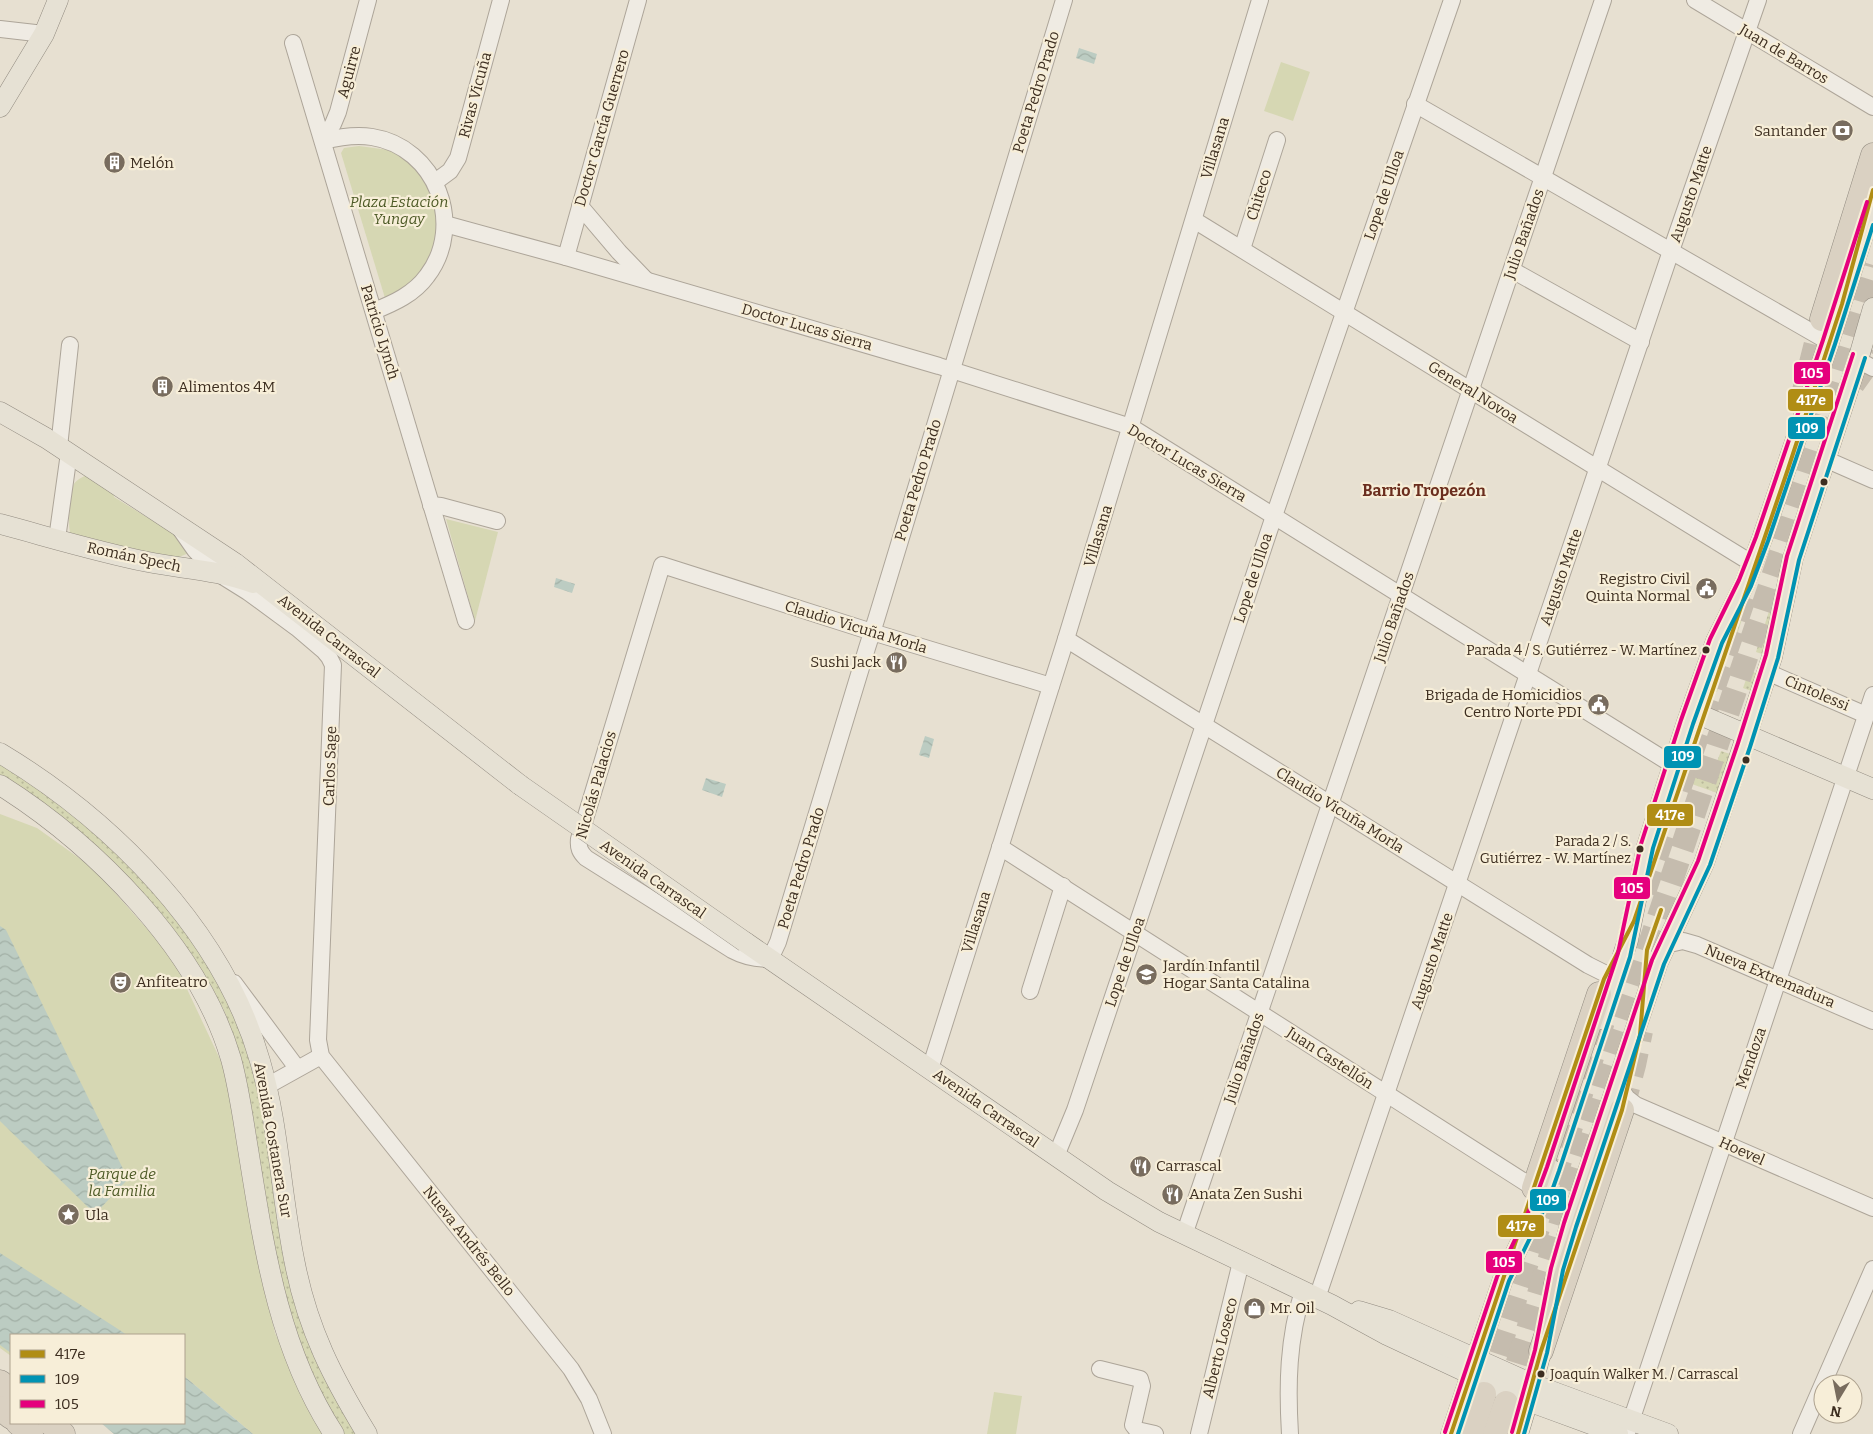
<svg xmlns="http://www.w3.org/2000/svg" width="1873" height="1434" font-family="Bitter,serif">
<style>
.grass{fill:url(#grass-dots)}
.park{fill:#d6d7b3}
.water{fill:url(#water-waves)}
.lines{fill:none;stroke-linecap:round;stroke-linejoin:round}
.highway-tunnel{stroke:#c5bcae;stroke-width:24;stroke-dasharray:24 12;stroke-linecap:butt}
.minor-casing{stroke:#ada599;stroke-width:18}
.major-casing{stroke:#928b80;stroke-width:21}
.highway-casing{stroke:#928b80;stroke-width:25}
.minor{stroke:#efebe3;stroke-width:16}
.major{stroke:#e6e1d4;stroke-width:20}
.highway{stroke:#dad1c2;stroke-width:24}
.major-bridge-casing{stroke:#928b80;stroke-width:21;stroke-linecap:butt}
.major-bridge{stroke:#e6e1d4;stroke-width:20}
.bus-1-casing{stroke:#f7eed8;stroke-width:8}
.bus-2-casing{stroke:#f7eed8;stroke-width:8}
.bus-3-casing{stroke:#f7eed8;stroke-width:8}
.bus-1{stroke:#b08d15;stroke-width:4}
.bus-2{stroke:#0093b3;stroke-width:4}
.bus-3{stroke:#e5007d;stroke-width:4}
.bus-dot{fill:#3d2e20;stroke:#f7eed8;stroke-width:2}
.labels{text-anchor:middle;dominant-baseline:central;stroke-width:4.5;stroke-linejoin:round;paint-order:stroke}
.bus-label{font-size:14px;fill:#3d2e20;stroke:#f7eed8;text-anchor:end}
.street-label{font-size:15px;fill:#3d2e20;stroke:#f7eed8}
.poi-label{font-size:15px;fill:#3d2e20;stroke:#f7eed8;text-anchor:start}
.park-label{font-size:15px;font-style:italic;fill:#4d5a26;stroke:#f7eed8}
.neighbourhood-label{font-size:16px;font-weight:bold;fill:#6b2e1e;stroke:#f7eed8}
.line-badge{stroke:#f7eed8;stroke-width:2}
.badge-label{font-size:14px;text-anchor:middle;font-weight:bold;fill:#fff}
</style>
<defs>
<pattern id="grass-dots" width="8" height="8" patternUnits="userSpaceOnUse" patternTransform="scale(1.25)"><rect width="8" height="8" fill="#d6d7b3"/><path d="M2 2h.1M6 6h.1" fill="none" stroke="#b9b99a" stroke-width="1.8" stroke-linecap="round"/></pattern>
<pattern id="water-waves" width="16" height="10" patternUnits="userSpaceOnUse" patternTransform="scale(1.25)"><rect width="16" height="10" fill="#bcccc2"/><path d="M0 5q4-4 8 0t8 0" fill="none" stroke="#a2b0a6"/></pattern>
</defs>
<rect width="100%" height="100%" fill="#e7e0d1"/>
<!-- grass -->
<g class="grass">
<polygon points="1749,598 1734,644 1724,641"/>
<polygon points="1771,605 1775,606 1765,655 1756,652"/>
<polygon points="1715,660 1726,663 1717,692 1706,688"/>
<polygon points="1749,671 1760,674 1754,692 1743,688"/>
<polygon points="1721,751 1733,755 1720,794 1675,778 1684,753 1716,764"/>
<polygon points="0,756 94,823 201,943 249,1035 293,1273 359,1434 341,1434 321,1399 288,1315 272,1239 252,1111 234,1036 223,1008 191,953 146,898 87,839 29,793 0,775"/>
</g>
<!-- park -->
<g class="park">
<polygon points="1281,62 1310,72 1293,121 1264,111"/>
<polygon points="359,146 389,150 406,159 432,187 440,237 414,283 385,298 341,153 344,148"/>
<path d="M 85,476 L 92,476 L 113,488 L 114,497 L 148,518 L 156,516 L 190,549 L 189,553 L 174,559 L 71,535 C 67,527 70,496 73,486 C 75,481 80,478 85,476 Z"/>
<polygon points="446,519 498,532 475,621"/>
<polygon points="0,814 37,828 93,868 172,957 226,1072 255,1246 275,1333 307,1401 329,1434 253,1434 184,1376 184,1335 127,1335 124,1333 11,1335 11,1356 0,1348"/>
<polygon points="994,1392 1022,1396 1016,1434 987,1434"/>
</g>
<!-- water -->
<g class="water">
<polygon points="1079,48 1097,54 1094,64 1076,58"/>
<polygon points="556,578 575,584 572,593 554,587"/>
<polygon points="925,736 934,739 929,758 919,755"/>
<polygon points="706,778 726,784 722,797 702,790"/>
<polygon points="0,926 6,930 128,1179 95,1214 0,1121"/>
<polygon points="0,1253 118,1329 127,1335 11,1335 11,1353 0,1345"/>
<polygon points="184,1376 253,1434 114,1434 101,1423 184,1423"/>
</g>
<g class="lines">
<!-- highway-tunnel -->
<g class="highway-tunnel">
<polyline points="1853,384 1863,370 1873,350"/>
<polyline points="1801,403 1822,319"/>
<polyline points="1644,892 1745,595"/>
<polyline points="1622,1110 1634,1065 1641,1031"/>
<polyline points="1486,1388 1569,1133 1610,998"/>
<polyline points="1507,1398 1611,1060 1827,416 1873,265"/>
</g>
<defs>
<g id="minor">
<polyline points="1695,0 1873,107"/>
<polyline points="0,29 44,34"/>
<polyline points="293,43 466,621"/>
<polyline points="1415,104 1829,342"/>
<path d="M 323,141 C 339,137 355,134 372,137 C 436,147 466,225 427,276 C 414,294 394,303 374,311"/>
<polyline points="323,141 333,124 338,112 368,0"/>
<polyline points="435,182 450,171 458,158 501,0"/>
<polyline points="580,206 619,252 645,279"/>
<polyline points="1194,220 1753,564"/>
<polyline points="445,224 566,257 939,366 1131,427 1673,765"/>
<polyline points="1242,249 1277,140"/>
<polyline points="566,257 638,0"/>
<polyline points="1512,270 1641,342"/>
<polyline points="1858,360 1873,368"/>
<polyline points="59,447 70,345"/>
<polyline points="1825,459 1873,480"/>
<polyline points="431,505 441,506 497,521"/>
<polyline points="181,530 195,550 216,572 248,592 297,628 324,651 329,657 333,665 318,1040 321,1056 571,1369 589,1399 603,1434"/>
<polyline points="57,539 69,453"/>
<polyline points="1066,639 1588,965 1616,979"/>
<polyline points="1767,672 1866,715"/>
<path d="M 1051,686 L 872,632 L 662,565 L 579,839 C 578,848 580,852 586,858 L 732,950 C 745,957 756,959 770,959 L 778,942 L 867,648 L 876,620 L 1064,0"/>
<polyline points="1000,847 1534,1188"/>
<polyline points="1665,945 1683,941 1697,945 1873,1021"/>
<polyline points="234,983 297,1068"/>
<polyline points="1030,991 1063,886"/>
<polyline points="930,1069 1066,639 1260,0"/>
<polyline points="1618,1085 1627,1098 1636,1105 1873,1208"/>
<polyline points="267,1086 321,1056"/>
<polyline points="1056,1156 1075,1110 1274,516 1452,0"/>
<polyline points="1184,1235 1603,0"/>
<polyline points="1317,1298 1671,251 1758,0"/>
<polyline points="1100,1369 1140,1379 1142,1386 1133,1425 1137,1430 1155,1434"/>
<polyline points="1628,1430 1873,695"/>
<polyline points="1199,1434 1241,1262"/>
<path d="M 1290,1434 C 1287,1385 1288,1339 1303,1291"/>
<polyline points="1801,1434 1873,1269"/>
</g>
<g id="major">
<polyline points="0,107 44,34 58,0"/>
<polyline points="0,412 46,438 235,563 520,785"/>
<path d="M 0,524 C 49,537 98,552 148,562 C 184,569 218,570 253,583"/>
<polyline points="1691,711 1873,789"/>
<path d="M 0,753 C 113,821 223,931 260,1061 C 279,1126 281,1197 295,1264 C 308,1330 333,1378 367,1434"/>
<path d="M 0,785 C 95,845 199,949 231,1059 C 239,1088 243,1119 248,1149 C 264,1248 278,1348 334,1434"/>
<polyline points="745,942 1107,1191 1159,1222 1332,1305 1387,1335 1528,1401 1618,1434"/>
<polyline points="1602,1019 1628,940 1647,846 1687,722 1716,641 1745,583 1762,539 1829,342 1873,204"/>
<polyline points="1554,1284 1570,1225 1658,962 1704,863 1751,722 1772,657 1793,558 1858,360 1873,308"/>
<polyline points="1359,1311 1389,1320 1532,1384 1668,1434"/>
<polyline points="1451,1434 1503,1279 1543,1196 1552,1170"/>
<polyline points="1518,1434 1528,1401 1545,1337"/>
</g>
<g id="highway">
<polyline points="1822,319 1873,155"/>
<polyline points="1534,1188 1599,994"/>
<polyline points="1541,1351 1622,1110"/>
<polyline points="0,1382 11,1391"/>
<polyline points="0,1408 11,1417"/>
<polyline points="18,1423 31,1434"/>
<polyline points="50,1423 63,1434"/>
<polyline points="1471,1434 1484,1394"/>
<polyline points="1495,1434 1506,1403"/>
</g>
</defs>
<!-- minor casing -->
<use href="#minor" class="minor-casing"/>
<!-- major casing -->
<use href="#major" class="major-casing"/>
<!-- highway casing -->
<use href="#highway" class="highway-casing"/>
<!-- minor -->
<use href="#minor" class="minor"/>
<!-- major -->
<use href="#major" class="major"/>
<!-- highway -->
<use href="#highway" class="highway"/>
<defs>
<polyline id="major-bridge" points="520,785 745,942"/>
</defs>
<!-- major-bridge casing -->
<use href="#major-bridge" class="major-bridge-casing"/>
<!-- major-bridge -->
<use href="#major-bridge" class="major-bridge"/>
<defs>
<g id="bus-1">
<polyline points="1451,1434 1604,979 1634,921 1788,469 1842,304 1873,190"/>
<polyline points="1518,1434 1541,1351 1622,1110 1640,1035 1647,950 1661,910"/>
</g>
<g id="bus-2">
<polyline points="1458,1434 1509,1281 1549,1199 1559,1171 1630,957 1653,848 1693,724 1722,643 1751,586 1768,541 1835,344 1873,225"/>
<polyline points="1524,1434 1547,1353 1563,1270 1576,1227 1664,964 1710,865 1750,747 1778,658 1799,560 1865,358"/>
</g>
<g id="bus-3">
<polyline points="1445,1432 1497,1277 1537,1194 1547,1167 1618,953 1641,844 1681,720 1710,639 1739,580 1756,537 1823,340 1867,202"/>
<polyline points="1512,1432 1535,1350 1551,1268 1564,1223 1652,960 1698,861 1738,743 1766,655 1787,556 1853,354"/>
</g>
</defs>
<!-- bus-1 casing -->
<use href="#bus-1" class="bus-1-casing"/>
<!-- bus-2 casing -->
<use href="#bus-2" class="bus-2-casing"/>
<!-- bus-3 casing -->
<use href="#bus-3" class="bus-3-casing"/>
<!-- bus-1 -->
<use href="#bus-1" class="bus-1"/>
<!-- bus-2 -->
<use href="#bus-2" class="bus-2"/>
<!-- bus-3 -->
<use href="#bus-3" class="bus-3"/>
</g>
<!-- icons -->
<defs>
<symbol id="bank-disc" viewBox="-11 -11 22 22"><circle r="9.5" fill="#786c5e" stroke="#f7eed8"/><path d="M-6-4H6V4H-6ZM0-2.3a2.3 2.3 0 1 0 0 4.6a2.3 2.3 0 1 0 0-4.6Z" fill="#fff"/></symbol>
<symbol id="building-disc" viewBox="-11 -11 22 22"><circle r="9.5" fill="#786c5e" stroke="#f7eed8"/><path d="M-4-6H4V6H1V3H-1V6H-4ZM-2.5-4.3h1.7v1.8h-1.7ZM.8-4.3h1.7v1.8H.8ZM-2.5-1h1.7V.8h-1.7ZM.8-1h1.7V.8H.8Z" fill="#fff"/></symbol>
<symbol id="civic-disc" viewBox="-11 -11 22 22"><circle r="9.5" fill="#786c5e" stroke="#f7eed8"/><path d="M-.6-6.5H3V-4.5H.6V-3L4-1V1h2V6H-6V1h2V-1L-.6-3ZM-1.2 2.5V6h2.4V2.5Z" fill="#fff"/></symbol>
<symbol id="restaurant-disc" viewBox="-11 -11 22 22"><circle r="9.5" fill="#786c5e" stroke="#f7eed8"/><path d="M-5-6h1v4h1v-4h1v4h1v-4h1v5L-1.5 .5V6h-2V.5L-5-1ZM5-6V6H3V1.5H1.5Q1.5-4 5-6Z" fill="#fff"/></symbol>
<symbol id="school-disc" viewBox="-11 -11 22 22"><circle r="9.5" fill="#786c5e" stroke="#f7eed8"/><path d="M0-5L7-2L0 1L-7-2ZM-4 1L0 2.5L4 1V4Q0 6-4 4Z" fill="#fff"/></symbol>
<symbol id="theatre-disc" viewBox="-11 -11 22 22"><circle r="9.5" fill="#786c5e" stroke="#f7eed8"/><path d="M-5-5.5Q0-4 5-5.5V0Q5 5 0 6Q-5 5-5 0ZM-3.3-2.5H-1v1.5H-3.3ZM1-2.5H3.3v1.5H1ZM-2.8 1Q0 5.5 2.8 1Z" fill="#fff"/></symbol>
<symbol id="sight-disc" viewBox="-11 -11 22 22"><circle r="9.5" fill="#786c5e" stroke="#f7eed8"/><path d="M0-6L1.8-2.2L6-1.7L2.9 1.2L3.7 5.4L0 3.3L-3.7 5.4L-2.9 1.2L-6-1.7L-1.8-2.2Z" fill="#fff"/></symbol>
<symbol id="shop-disc" viewBox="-11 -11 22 22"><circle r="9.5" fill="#786c5e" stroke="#f7eed8"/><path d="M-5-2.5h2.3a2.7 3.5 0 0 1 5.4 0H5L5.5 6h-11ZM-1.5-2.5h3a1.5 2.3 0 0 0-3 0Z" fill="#fff"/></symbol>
</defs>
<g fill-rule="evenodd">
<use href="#bank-disc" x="1830" y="118" width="25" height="25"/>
<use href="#building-disc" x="102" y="150" width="25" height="25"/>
<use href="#building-disc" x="150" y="374" width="25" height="25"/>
<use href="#civic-disc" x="1694" y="576" width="25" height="25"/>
<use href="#restaurant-disc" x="884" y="650" width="25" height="25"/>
<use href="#civic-disc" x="1586" y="692" width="25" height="25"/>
<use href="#school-disc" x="1134" y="962" width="25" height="25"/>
<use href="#theatre-disc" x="108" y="970" width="25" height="25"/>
<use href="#restaurant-disc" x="1128" y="1154" width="25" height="25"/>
<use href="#restaurant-disc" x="1160" y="1182" width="25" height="25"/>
<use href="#sight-disc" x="56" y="1202" width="25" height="25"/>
<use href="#shop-disc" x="1242" y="1296" width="25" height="25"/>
</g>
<!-- markers -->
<g class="bus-dot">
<circle cx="1824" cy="482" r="4.5"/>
<circle cx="1706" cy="650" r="4.5"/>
<circle cx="1746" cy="760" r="4.5"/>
<circle cx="1640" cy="849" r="4.5"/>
<circle cx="1541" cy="1374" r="4.5"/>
</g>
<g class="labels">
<!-- bus labels -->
<g class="bus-label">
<text x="1697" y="650">Parada 4 / S. Gutiérrez - W. Martínez</text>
<text x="1631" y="841">Parada 2 / S.<tspan x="1631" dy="17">Gutiérrez - W. Martínez</tspan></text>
<text x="1550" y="1374" text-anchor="start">Joaquín Walker M. / Carrascal</text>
</g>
<!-- street labels -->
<g class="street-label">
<text transform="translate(1784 54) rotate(31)">Juan de Barros</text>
<text transform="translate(349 72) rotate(-75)">Aguirre</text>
<text transform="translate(1036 92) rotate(-73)">Poeta Pedro Prado</text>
<text transform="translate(475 95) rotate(-75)">Rivas Vicuña</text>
<text transform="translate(602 128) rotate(-74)">Doctor García Guerrero</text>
<text transform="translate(1215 148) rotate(-73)">Villasana</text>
<text transform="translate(1691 194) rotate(-71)">Augusto Matte</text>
<text transform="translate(1259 195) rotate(-73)">Chiteco</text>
<text transform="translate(1384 195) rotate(-71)">Lope de Ulloa</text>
<text transform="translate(1524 234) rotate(-71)">Julio Bañados</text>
<text transform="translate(807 327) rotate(16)">Doctor Lucas Sierra</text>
<text transform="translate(380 332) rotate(73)">Patricio Lynch</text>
<text transform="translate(1473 392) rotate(32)">General Novoa</text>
<text transform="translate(1187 463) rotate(31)">Doctor Lucas Sierra</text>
<text transform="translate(918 480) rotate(-73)">Poeta Pedro Prado</text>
<text transform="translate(1098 536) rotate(-73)">Villasana</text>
<text transform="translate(134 557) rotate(12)">Román Spech</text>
<text transform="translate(1561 577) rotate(-71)">Augusto Matte</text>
<text transform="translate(1253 578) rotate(-72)">Lope de Ulloa</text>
<text transform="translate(1394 617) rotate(-71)">Julio Bañados</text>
<text transform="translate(856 627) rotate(17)">Claudio Vicuña Morla</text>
<text transform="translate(329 636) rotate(38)">Avenida Carrascal</text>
<text transform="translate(1817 693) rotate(23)">Cintolessi</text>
<text transform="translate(330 766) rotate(-88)">Carlos Sage</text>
<text transform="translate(596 785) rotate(-74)">Nicolás Palacios</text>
<text transform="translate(1340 810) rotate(32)">Claudio Vicuña Morla</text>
<text transform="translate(801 868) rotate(-73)">Poeta Pedro Prado</text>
<text transform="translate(653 879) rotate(35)">Avenida Carrascal</text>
<text transform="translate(976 922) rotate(-72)">Villasana</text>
<text transform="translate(1432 961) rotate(-71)">Augusto Matte</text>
<text transform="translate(1125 962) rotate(-71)">Lope de Ulloa</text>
<text transform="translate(1770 976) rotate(23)">Nueva Extremadura</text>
<text transform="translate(1244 1058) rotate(-71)">Julio Bañados</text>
<text transform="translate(1330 1058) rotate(33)">Juan Castellón</text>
<text transform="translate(1751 1058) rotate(-71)">Mendoza</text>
<text transform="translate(986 1108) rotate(35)">Avenida Carrascal</text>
<text transform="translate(273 1140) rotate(80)">Avenida Costanera Sur</text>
<text transform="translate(1742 1151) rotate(24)">Hoevel</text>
<text transform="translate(469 1241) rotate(51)">Nueva Andrés Bello</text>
<text transform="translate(1220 1348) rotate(-76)">Alberto Loseco</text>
</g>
<!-- poi labels -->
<g class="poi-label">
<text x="1827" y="131" text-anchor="end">Santander</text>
<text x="130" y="163">Melón</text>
<text x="178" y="387">Alimentos 4M</text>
<text x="1690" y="579" text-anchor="end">Registro Civil<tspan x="1690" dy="17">Quinta Normal</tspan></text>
<text x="881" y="662" text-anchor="end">Sushi Jack</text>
<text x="1582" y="695" text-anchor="end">Brigada de Homicidios<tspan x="1582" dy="17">Centro Norte PDI</tspan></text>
<text x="1163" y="966">Jardín Infantil<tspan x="1163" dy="17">Hogar Santa Catalina</tspan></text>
<text x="136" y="982">Anfiteatro</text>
<text x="1156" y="1166">Carrascal</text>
<text x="1189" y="1194">Anata Zen Sushi</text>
<text x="85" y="1215">Ula</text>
<text x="1270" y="1308">Mr. Oil</text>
</g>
<!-- park labels -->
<g class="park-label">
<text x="399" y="202">Plaza Estación<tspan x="399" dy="17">Yungay</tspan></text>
<text x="122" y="1174">Parque de<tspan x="122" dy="17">la Familia</tspan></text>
</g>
<!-- neighbourhood labels -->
<g class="neighbourhood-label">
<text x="1424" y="490">Barrio Tropezón</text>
</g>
</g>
<g class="line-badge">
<rect x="1793" y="361" width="38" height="24" rx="5" fill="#e5007d"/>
<rect x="1787" y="388" width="47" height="24" rx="5" fill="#b08d15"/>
<rect x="1787" y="416" width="39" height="24" rx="5" fill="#0093b3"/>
<rect x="1663" y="745" width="39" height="24" rx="5" fill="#0093b3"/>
<rect x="1646" y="803" width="48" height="24" rx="5" fill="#b08d15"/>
<rect x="1613" y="876" width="38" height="24" rx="5" fill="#e5007d"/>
<rect x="1529" y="1188" width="38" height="24" rx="5" fill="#0093b3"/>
<rect x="1497" y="1214" width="48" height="24" rx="5" fill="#b08d15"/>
<rect x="1485" y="1250" width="38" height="24" rx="5" fill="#e5007d"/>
</g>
<g class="badge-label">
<text x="1812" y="378">105</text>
<text x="1811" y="405">417e</text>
<text x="1807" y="433">109</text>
<text x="1683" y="761">109</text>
<text x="1670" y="820">417e</text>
<text x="1632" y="893">105</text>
<text x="1548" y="1205">109</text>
<text x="1521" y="1231">417e</text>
<text x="1504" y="1267">105</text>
</g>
<!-- legend -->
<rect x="10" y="1334" width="175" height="90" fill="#f7eed8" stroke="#ada18e"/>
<rect x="20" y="1350" width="25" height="8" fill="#b08d15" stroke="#ada18e"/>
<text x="55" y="1359" font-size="15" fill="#3d2e20">417e</text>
<rect x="20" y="1375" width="25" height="8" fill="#0093b3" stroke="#ada18e"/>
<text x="55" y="1384" font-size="15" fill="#3d2e20">109</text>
<rect x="20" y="1400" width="25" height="8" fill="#e5007d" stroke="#ada18e"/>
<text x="55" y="1409" font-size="15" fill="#3d2e20">105</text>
<!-- north arrow -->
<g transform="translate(1838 1399) rotate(190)"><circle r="24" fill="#f7eed8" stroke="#ada18e"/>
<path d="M0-4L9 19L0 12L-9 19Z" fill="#786c5e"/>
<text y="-8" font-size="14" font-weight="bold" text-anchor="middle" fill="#3d2e20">N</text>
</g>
</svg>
